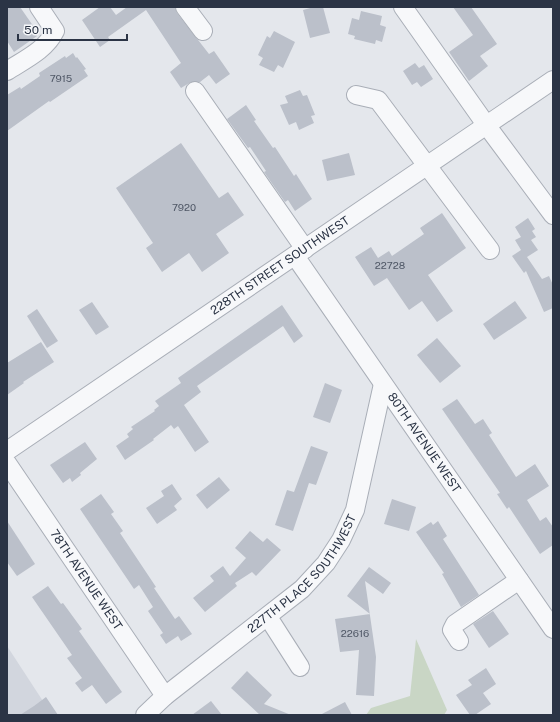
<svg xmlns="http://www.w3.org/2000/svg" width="560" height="722" font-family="'Public Sans',sans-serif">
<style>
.built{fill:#d2d6de}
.green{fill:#c9d6c5}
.building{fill:#bbc0ca}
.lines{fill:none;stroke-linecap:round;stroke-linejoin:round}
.minor-casing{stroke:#a9aeb7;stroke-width:20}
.minor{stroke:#f7f8fa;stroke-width:18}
.labels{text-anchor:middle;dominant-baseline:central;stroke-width:4;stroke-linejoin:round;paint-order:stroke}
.number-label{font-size:10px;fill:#4f5766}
.street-label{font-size:12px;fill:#2b3445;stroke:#f4f6f9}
</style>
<rect width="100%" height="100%" fill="#e4e7ec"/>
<!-- built -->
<polygon class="built" points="7,646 52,715 7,715"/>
<!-- green -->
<polygon class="green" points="416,639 447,710 444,715 366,715 371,708 410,696"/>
<!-- building -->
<g class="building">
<polygon points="7,7 20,7 36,30 34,31 37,36 14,52 7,41"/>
<polygon points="100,7 110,7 116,15 127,7 175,7 177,13 209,54 214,51 230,74 216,84 209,75 200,82 191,82 181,88 170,72 181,63 146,10 108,37 110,40 100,47 82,20"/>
<polygon points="314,7 323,7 330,33 310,38 303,10"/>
<polygon points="453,7 471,7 497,44 480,56 488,66 469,81 449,52 473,35"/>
<polygon points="361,11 382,16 380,25 386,27 382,42 376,40 375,44 354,39 355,36 348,34 352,18 359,20"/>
<polygon points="274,31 295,42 283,68 278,65 274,72 259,65 263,58 258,55 267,36 270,38"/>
<polygon points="73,53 76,58 77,57 86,69 84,70 88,76 50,102 49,101 7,131 7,95 20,87 21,89 40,76 39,73 65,56 66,58"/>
<polygon points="415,63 419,68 424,65 433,79 421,87 417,82 412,85 403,71"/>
<polygon points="300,90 303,96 307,95 315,115 311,116 314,123 299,130 296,122 289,125 280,105 288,103 285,96"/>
<polygon points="246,105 256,120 254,121 273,148 275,147 294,176 296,174 312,199 295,211 288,200 285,202 264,172 266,171 250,147 248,148 227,119"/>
<polygon points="181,143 219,198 228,192 244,215 216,234 229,253 202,272 189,253 162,272 146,248 153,243 116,188"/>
<polygon points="349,153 355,175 327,181 322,160"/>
<polygon points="442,213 466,248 428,275 453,311 437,322 422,301 409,310 387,278 374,286 355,257 371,247 378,258 389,251 392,256 424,234 420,228"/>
<polygon points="528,218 535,229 532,231 536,237 531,240 538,250 527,257 542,279 549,276 553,285 553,308 544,312 526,271 524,273 512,256 521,250 515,240 521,237 515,227"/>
<polygon points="515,301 527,318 494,340 483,324"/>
<polygon points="92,302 109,327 96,335 79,310"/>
<polygon points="282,305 303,336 294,343 283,326 197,386 201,392 184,405 209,442 195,452 178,426 174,429 171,425 153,439 154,440 125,460 116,446 129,437 127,434 133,429 131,427 155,411 154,410 159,406 155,401 181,383 178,378"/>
<polygon points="37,309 58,341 47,348 27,316"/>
<polygon points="437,338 461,366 440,383 417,355"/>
<polygon points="41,342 54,362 23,382 24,383 7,395 7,363"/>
<polygon points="325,383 342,390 330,423 313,417"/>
<polygon points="457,399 475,424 483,419 492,433 489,435 516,477 535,464 549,486 527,500 540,521 546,517 553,527 553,545 540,554 509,507 507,509 497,494 500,493 442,409"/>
<polygon points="85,442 97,459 80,473 81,475 72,482 70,478 63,483 50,465"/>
<polygon points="311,446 328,452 316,485 309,483 293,531 275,525 287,490 294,492"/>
<polygon points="219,477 230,490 207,509 196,495"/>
<polygon points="172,484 182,499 174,506 177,510 157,524 146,508 164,496 161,491"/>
<polygon points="101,494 114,512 111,514 123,531 120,533 156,587 154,588 175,619 179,616 192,634 181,641 178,636 166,644 160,635 163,633 148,611 153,607 139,585 134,589 80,509"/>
<polygon points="392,499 416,507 409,531 384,524"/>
<polygon points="7,521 35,564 17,576 7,562"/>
<polygon points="438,521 447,536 443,539 479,595 461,607 442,574 444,573 416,532 431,522 433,525"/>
<polygon points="250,531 263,542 267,538 281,550 256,576 252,572 235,583 237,586 205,612 193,598 214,581 210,576 223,566 230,576 246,558 235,548"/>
<polygon points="369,567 391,583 383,594 365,581 376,657 374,696 356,695 359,650 340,652 335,619 370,614 347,596"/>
<polygon points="48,586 61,604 63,603 82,629 79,631 122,692 106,704 92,685 82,692 75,683 82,678 67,658 72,655 32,597"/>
<polygon points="493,611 509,634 489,648 473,624"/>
<polygon points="486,668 496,684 483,693 491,704 475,715 470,715 456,695 472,685 468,680"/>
<polygon points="247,671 272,695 264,704 291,715 260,715 231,688"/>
<polygon points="46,697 58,715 20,715 34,706"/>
<polygon points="211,701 222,715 192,715"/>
<polygon points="345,702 352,715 320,715"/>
</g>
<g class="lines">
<defs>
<g id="minor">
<polyline points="185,7 203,31"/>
<polyline points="403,7 487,126 553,215"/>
<path d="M 7,71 C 24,60 46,50 55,31 L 39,7"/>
<polyline points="195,91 305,249"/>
<polyline points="356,95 378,100 490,250"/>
<path id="s1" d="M 295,256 L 553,629"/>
<path id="s2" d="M 7,451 L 553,80"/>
<path id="s3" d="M 7,463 L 165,696"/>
<polyline points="268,617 300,667"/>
<polyline points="459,641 452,630 455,624 519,580"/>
<path id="s4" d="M 145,715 L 165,696 L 302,589 L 326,563 L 341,540 L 355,510 L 383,384"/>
</g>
</defs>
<!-- minor casing -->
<use href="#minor" class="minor-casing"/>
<!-- minor -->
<use href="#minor" class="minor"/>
</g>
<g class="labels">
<!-- number labels -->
<g class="number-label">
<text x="61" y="78">7915</text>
<text x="184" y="207">7920</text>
<text x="390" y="265">22728</text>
<text x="355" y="633">22616</text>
</g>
<!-- street labels -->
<g class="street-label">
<text stroke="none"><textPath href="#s2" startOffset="330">228TH STREET SOUTHWEST</textPath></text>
<text stroke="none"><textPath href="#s1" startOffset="227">80TH AVENUE WEST</textPath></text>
<text stroke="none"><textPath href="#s4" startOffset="213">227TH PLACE SOUTHWEST</textPath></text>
<text stroke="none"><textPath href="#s3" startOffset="141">78TH AVENUE WEST</textPath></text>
</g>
</g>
<!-- border -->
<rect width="560" height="722" fill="none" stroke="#2b3445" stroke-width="16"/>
<!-- scale -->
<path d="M18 34v6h109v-6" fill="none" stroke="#2b3445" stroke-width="2"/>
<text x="24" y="34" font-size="12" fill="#2b3445" stroke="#f4f6f9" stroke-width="3" paint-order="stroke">50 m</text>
</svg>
